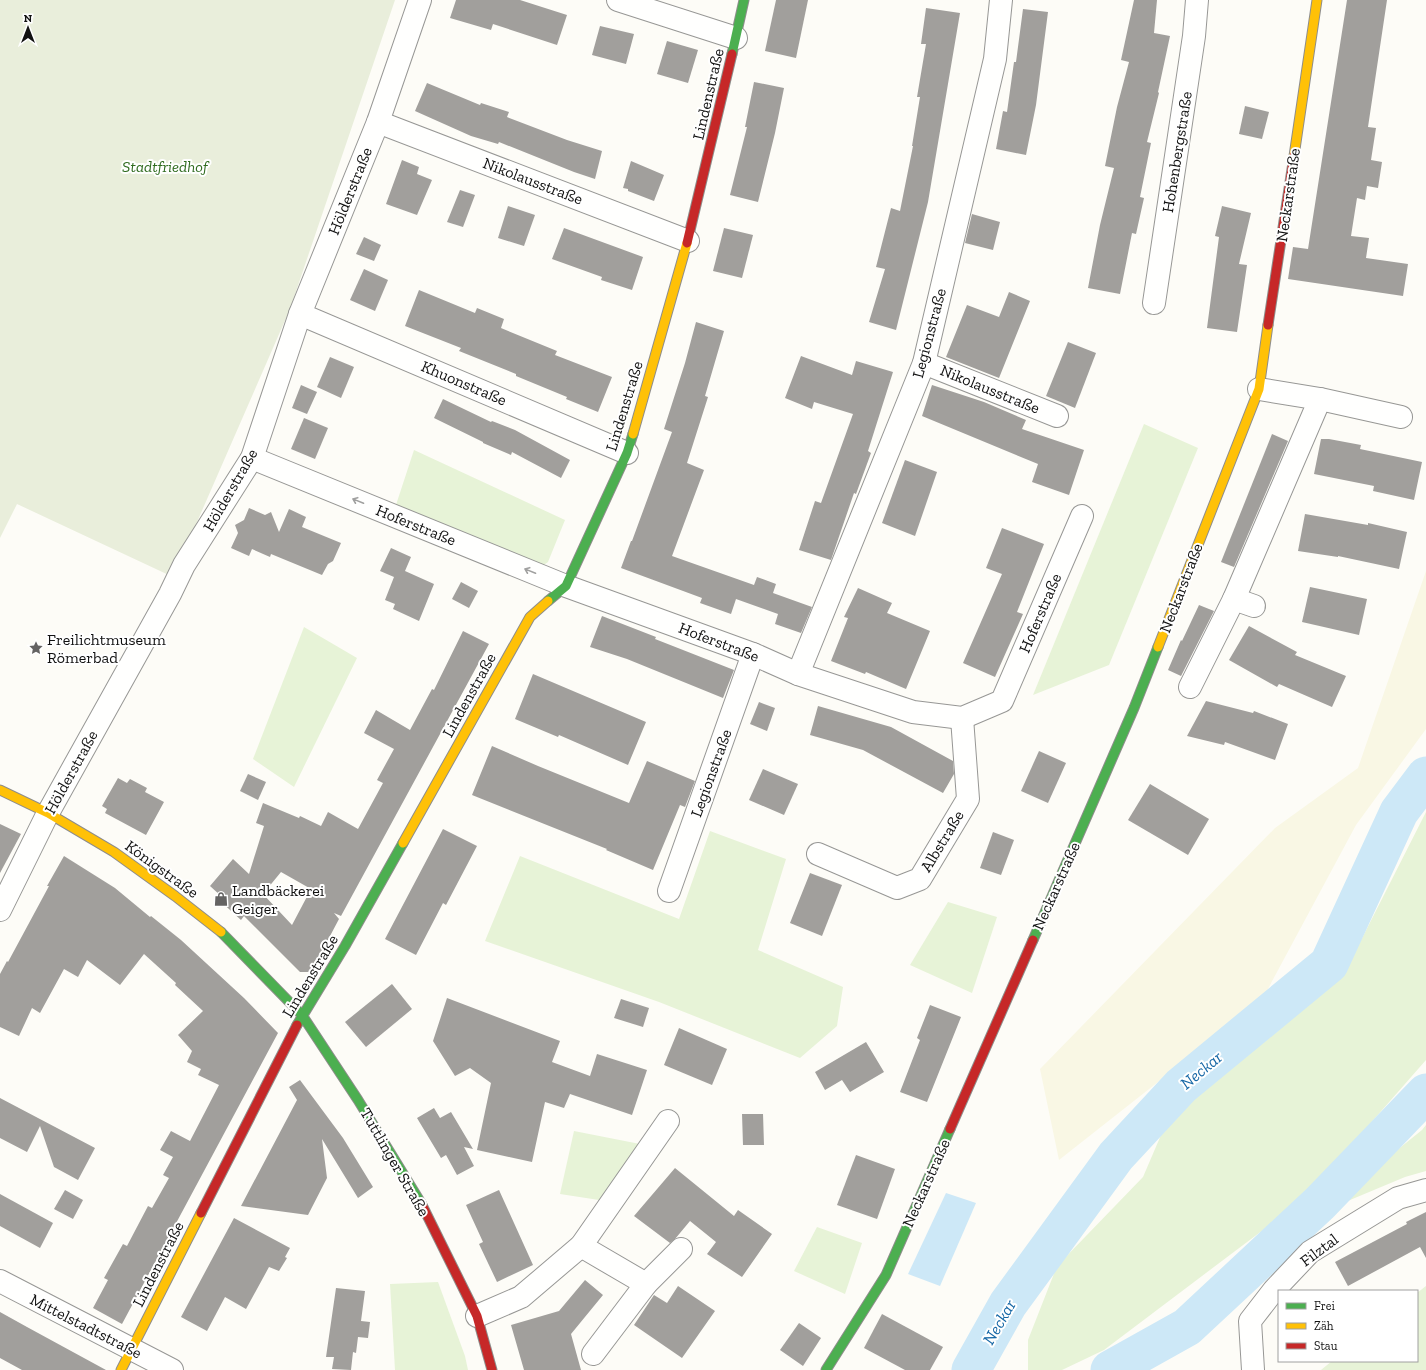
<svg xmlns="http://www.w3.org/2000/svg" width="1426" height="1370" font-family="'Zilla Slab',serif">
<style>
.farmland{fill:#f9f7e4}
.green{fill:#e7f3d7}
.cemetery{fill:#e9eedb}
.water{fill:#cde8f7}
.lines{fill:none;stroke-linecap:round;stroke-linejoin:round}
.river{stroke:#cde8f7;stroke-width:39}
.building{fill:#a19f9c;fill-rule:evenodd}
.street-casing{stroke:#979795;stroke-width:24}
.fast-casing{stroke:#8e8d8b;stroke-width:11}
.slow-casing{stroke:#8e8d8b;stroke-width:11}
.jam-casing{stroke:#8e8d8b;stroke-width:11}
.street{stroke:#fffffe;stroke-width:22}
.fast{stroke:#4caf50;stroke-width:9}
.slow{stroke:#ffc107;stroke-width:9}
.jam{stroke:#c62828;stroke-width:9}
.oneway{stroke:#a0a09f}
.labels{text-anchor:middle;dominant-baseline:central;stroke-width:4;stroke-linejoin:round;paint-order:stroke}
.street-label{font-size:16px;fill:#111;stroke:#fff}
.park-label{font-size:16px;font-style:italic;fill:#2f6b1f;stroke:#fff}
.poi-label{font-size:16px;fill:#111;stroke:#fff;text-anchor:start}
.water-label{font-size:17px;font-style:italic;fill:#1768a6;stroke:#fff}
</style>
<rect width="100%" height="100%" fill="#fdfcf7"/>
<!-- farmland -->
<polygon class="farmland" points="1426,571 1426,729 1356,825 1262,1000 1059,1160 1040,1069 1275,828 1358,768"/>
<!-- green -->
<g class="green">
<polygon points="1144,424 1198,448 1109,665 1033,695"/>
<polygon points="414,450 565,520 548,562 537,570 393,514"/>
<polygon points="304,627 357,658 294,787 253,759"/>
<polygon points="1426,812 1426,1060 1304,1199 1104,1350 1062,1370 1028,1370 1028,1340 1057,1266 1143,1177 1173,1107 1352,958"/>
<polygon points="710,831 786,859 758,950 843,987 837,1026 800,1058 659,1002 485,941 520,856 679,919"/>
<polygon points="948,902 997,917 972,993 910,965"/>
<polygon points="1426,1125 1426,1171 1405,1177 1319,1213 1422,1130"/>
<polygon points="574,1131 640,1144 599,1200 560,1194"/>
<polygon points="817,1227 862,1243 845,1294 794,1271"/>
<polygon points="438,1282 465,1356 468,1370 395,1370 390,1284"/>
<polygon points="1426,1286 1426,1370 1321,1370 1332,1361 1417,1361 1417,1293"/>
</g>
<!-- cemetery -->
<polygon class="cemetery" points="0,0 395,0 290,309 173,577 17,504 0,538"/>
<!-- water -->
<polygon class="water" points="946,1193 976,1203 940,1286 908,1274"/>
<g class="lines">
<!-- river -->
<g class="river">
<polyline points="971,1370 1008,1304 1116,1156 1181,1086 1329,964 1399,812 1426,776"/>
<polyline points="1110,1370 1187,1327 1320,1203 1426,1093"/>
</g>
</g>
<!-- building -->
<g class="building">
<polygon points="456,0 520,0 567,15 557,45 493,24 491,30 450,18"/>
<polygon points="776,0 808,0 796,58 765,51"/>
<polygon points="1134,0 1157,0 1154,33 1170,36 1158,92 1159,93 1147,142 1151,143 1140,197 1144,198 1136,234 1132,233 1120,294 1088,288 1100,225 1114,168 1105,166 1117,107 1129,62 1121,60"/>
<polygon points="1347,0 1387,0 1368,127 1376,128 1371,160 1382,162 1378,188 1367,186 1365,200 1357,198 1351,236 1369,238 1366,258 1408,264 1403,296 1288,279 1293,247 1308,249"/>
<polygon points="926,8 960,13 928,202 896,330 869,322 885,269 876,267 891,208 900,211 913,146 912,146 920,97 917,97 926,44 921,44"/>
<polygon points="1023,9 1048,12 1036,105 1026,155 996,149 1003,111 1007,112 1014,62 1016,62"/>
<polygon points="600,26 634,34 626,64 592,55"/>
<polygon points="667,41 698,50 688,83 657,74"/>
<polygon points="754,82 784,88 775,133 758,202 730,195 747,127 745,127"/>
<polygon points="427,83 480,105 481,103 509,112 507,117 567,140 602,151 595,179 574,172 499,142 498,144 471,136 415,111"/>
<polygon points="1245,106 1269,112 1262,139 1239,134"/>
<polygon points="402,160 419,167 417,174 432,180 417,215 386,204"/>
<polygon points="631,161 664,175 654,201 628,191 628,189 623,188"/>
<polygon points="460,190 475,195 463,227 447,222"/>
<polygon points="508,206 535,215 524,246 498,238"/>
<polygon points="1222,206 1251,213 1239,264 1247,265 1237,332 1207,328 1219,237 1215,236"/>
<polygon points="972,214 1000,222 993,250 965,243"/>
<polygon points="564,228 643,257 632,290 601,280 602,277 552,259"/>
<polygon points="724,228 753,235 742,278 713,271"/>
<polygon points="364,237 381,245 374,261 356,254"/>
<polygon points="364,269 388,280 375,311 350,300"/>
<polygon points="419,290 475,313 477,308 504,319 501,328 557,351 555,355 612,377 598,412 566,399 567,397 516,376 516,374 459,351 461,348 405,326"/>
<polygon points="1009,292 1030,301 999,378 946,357 967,305 999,317"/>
<polygon points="696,322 724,331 705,396 708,397 687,463 704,470 672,556 754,585 757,577 776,584 773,593 812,607 801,633 775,624 778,614 736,599 731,614 700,603 702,598 621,568 631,541 632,541 672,432 664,429 685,363"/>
<polygon points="1068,342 1096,353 1075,408 1046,396"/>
<polygon points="801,356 852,375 856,361 893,372 868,451 871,453 856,494 854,493 831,560 799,550 815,501 821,503 853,414 814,402 812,409 785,398"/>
<polygon points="330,357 354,367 341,398 317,387"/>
<polygon points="301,385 317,392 307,414 292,408"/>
<polygon points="932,385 984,402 1026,420 1022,429 1084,450 1069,495 1032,482 1038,464 922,416"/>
<polygon points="443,399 491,422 492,421 515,430 570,460 561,478 512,452 511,455 483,443 483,442 434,418"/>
<polygon points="304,418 328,428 315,459 291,449"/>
<polygon points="1272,434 1288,441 1234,567 1221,562"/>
<polygon points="1321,439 1329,439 1361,445 1360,449 1422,462 1414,500 1373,491 1374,486 1314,474"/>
<polygon points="905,460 937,472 915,536 882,523"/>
<polygon points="249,508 265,515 271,512 279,532 289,509 306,517 302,527 341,543 333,561 328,564 322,575 271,554 270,557 252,549 249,556 231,548 238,533 235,525 244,520"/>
<polygon points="1305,514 1368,525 1368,523 1407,532 1399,569 1338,556 1338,557 1298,551"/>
<polygon points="1002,528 1044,544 1017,612 1023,614 995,677 963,663 1002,574 986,568"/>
<polygon points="391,548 411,557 405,571 434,584 419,621 393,609 395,604 385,600 394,577 380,571"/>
<polygon points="461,582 478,591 469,608 452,599"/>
<polygon points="1310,587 1367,599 1359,635 1302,622"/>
<polygon points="858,588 892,603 887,613 930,631 906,689 866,672 865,674 831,661 848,618 844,617"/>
<polygon points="1199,605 1214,611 1181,676 1168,670 1181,640 1182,641"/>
<polygon points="602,616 656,637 655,639 734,670 723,698 627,659 590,647"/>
<polygon points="1249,626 1297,652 1295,655 1346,676 1332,707 1279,684 1277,687 1229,660"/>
<path d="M 463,631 L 489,644 L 341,916 L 334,913 L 339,919 L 311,972 L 300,972 L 244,916 L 241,920 L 218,899 L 221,896 L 210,886 L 233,859 L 249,874 L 264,826 L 256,823 L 263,803 L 299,818 L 300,816 L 321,826 L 328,812 L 358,829 L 383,783 L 377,780 L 394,749 L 364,733 L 365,731 L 376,710 L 410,730 L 432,689 L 434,690 ZM 281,872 L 311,889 L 292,925 L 263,894 Z"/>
<polygon points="533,674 646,722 628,765 559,735 558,737 515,719"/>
<polygon points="1206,701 1253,713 1254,711 1288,724 1275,760 1225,742 1224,745 1187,736"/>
<polygon points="759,702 775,708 767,731 750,724"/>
<polygon points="818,706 891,727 953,761 954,774 943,793 863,750 810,735"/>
<polygon points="492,746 538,766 629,803 647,761 695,781 685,807 680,805 653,870 606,850 607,849 472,795"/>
<polygon points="1039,751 1066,763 1048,803 1021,791"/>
<polygon points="763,769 798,784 784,815 749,800"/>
<polygon points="248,774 266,782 258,800 240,791"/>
<polygon points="118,778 127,783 130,779 147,788 145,792 164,802 146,835 105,813 107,809 102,806"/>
<polygon points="1150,784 1209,819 1188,855 1128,820"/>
<polygon points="0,824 21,834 0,873"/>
<polygon points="443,829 477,846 446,905 443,903 416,955 385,939"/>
<polygon points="993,832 1014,840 1001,875 980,868"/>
<polygon points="64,856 115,888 150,917 151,916 181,940 244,998 278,1033 122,1324 93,1308 108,1280 104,1278 123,1244 127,1246 148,1206 152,1208 169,1178 163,1175 173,1157 160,1150 171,1131 190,1141 219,1085 198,1075 201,1069 187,1062 192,1051 178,1035 203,1011 175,985 176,983 144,954 120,985 87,960 78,977 64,969 40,1013 32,1008 19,1036 0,1027 0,974 7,961 8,962 49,886 47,886"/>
<polygon points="810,873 842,885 822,936 790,923"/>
<polygon points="392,984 412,1009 366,1047 345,1022"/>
<polygon points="447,998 560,1041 552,1062 590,1076 597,1054 647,1070 632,1115 570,1094 564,1108 545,1102 532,1162 477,1150 491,1083 470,1068 455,1076 433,1041"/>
<polygon points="621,999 649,1008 643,1027 614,1018"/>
<polygon points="930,1005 961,1017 927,1102 900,1092 920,1040 917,1038"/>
<polygon points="679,1028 727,1049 712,1085 664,1065"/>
<polygon points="866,1042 884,1072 850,1092 842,1080 825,1090 815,1072"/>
<polygon points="300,1080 343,1138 373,1187 358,1198 322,1139 327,1178 308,1215 241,1206 297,1100 289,1087"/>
<polygon points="0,1098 95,1148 78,1180 54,1167 40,1126 27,1152 0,1138"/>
<polygon points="434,1108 440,1118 451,1112 473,1149 464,1147 474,1166 457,1175 446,1155 441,1158 417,1118"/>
<polygon points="742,1114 763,1114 764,1145 743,1145"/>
<polygon points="856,1155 895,1169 877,1219 837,1205"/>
<polygon points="675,1168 734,1216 738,1210 772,1234 742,1277 707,1254 716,1242 690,1221 675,1239 670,1243 634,1216"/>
<polygon points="65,1190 83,1200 73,1219 54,1209"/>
<polygon points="499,1190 533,1265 497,1282 479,1244 483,1242 466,1205"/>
<polygon points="0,1194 53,1223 40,1248 0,1226"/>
<polygon points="1426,1212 1426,1258 1420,1247 1348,1286 1335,1262 1407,1224 1406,1222"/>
<polygon points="234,1218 290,1248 285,1257 287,1258 279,1271 269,1267 246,1309 225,1297 207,1331 181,1317"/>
<polygon points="585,1280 603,1295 571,1334 581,1370 524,1370 511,1325 559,1311"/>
<polygon points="678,1286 715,1311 682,1358 634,1325 654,1295 667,1303"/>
<polygon points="336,1288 365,1291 361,1321 370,1322 368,1338 358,1337 356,1353 353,1352 351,1370 332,1369 334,1357 326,1357"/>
<polygon points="0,1312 27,1327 106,1370 22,1370 0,1358"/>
<polygon points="882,1314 943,1347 930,1370 905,1370 864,1348"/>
<polygon points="799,1323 821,1338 803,1366 780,1350"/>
</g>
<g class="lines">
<defs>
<g id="street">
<polyline points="618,0 736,38"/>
<polyline points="378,122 688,241"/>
<polyline points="1154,303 1194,36 1197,0"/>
<polyline points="300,314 627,453"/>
<polyline points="924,363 1057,416"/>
<polyline points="1259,389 1320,399 1401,417"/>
<polyline points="252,458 566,586 753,654 798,674 913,712 962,718 1002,701 1082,516"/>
<polyline points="1234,599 1254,606"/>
<polyline points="798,674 924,363 995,59 1001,0"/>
<polyline points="1190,687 1234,599 1320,399"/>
<polyline points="818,854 897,888 920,879 968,799 962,718"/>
<polyline points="669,891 753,654"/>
<polyline points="0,910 48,813 170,594 184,565 252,458 300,314 378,122 420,0"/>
<polyline points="581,1246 646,1284"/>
<polyline points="0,1281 172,1370"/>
<polyline points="477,1316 521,1297 581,1246 668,1121"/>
<polyline points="593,1354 646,1284 681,1249"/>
<polyline points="1253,1370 1250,1321 1274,1290 1310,1252 1398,1198 1426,1190"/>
</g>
<g id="fast">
<polyline points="732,54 744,0"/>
<polyline points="548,601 566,586 627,453 633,434"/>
<polyline points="221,932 302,1015 358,1100 421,1203"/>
<polyline points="1033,940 1134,708 1158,647"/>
<polyline points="297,1025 345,946 403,843"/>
<polyline points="826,1370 886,1275 950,1129"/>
</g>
<g id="slow">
<polyline points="1294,156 1317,0"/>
<polyline points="633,434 687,243"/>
<polyline points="1158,647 1259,389 1268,325"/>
<polyline points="0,790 48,813 114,852 175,896 221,932"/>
<polyline points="403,843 530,617 548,601"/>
<polyline points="121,1370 201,1213"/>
</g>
<g id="jam">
<polyline points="687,243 732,54"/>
<polyline points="1268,325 1294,156"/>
<polyline points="950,1129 1033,940"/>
<polyline points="421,1203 477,1316 492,1370"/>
<polyline points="201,1213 297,1025"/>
</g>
</defs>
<!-- street casing -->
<use href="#street" class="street-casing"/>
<!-- fast casing -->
<use href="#fast" class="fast-casing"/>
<!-- slow casing -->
<use href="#slow" class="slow-casing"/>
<!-- jam casing -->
<use href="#jam" class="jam-casing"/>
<!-- street -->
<use href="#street" class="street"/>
<!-- fast -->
<use href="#fast" class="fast"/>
<!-- slow -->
<use href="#slow" class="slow"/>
<!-- jam -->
<use href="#jam" class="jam"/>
</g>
<!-- one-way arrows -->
<defs><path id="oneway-shaft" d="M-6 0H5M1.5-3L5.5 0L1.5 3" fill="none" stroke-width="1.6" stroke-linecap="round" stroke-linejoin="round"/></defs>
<g class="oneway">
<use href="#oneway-shaft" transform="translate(358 501) rotate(-158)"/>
<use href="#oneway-shaft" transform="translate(530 571) rotate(-158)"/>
</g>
<!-- icons -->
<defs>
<symbol id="sight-bare" viewBox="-9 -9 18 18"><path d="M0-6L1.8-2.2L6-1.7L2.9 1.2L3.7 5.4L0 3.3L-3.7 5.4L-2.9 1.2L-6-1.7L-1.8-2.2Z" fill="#646362" stroke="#fff" stroke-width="2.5" paint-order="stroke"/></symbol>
<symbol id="shop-bare" viewBox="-9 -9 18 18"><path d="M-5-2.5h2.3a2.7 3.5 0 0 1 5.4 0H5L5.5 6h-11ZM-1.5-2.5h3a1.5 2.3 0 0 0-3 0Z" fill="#646362" stroke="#fff" stroke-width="2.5" paint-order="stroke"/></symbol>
</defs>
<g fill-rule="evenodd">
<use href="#sight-bare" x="26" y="638" width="20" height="20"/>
<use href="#shop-bare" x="211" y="889" width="20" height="20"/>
</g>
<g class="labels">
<!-- street labels -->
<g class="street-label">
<text transform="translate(708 94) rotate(-77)">Lindenstraße</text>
<text transform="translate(1177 152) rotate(-81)">Hohenbergstraße</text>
<text transform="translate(533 181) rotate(21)">Nikolausstraße</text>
<text transform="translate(350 191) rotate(-68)">Hölderstraße</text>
<text transform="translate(1288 195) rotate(-82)">Neckarstraße</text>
<text transform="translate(929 333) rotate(-75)">Legionstraße</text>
<text transform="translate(464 383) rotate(23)">Khuonstraße</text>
<text transform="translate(990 389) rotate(22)">Nikolausstraße</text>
<text transform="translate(624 406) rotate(-73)">Lindenstraße</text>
<text transform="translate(230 490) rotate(-60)">Hölderstraße</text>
<text transform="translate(416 525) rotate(22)">Hoferstraße</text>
<text transform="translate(1181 588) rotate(-69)">Neckarstraße</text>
<text transform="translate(1040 613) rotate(-67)">Hoferstraße</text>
<text transform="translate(719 642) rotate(21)">Hoferstraße</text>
<text transform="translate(469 695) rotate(-61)">Lindenstraße</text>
<text transform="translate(71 772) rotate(-61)">Hölderstraße</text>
<text transform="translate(711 773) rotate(-70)">Legionstraße</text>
<text transform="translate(942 841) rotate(-59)">Albstraße</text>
<text transform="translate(162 869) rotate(36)">Königstraße</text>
<text transform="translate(1056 886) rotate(-66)">Neckarstraße</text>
<text transform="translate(310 976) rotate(-59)">Lindenstraße</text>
<text transform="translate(395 1162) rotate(60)">Tuttlinger Straße</text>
<text transform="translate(926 1183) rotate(-66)">Neckarstraße</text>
<text transform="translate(1319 1250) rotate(-37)">Filztal</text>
<text transform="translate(158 1264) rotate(-63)">Lindenstraße</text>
<text transform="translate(86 1326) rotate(27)">Mittelstadtstraße</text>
</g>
<!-- park labels -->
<g class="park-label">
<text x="165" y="166">Stadtfriedhof</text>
</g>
<!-- poi labels -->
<g class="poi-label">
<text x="47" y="639">Freilichtmuseum<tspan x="47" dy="18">Römerbad</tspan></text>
<text x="232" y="890">Landbäckerei<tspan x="232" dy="18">Geiger</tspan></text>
</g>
<!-- water labels -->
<g class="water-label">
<text transform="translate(1201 1070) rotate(-40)">Neckar</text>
<text transform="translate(999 1322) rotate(-60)">Neckar</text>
</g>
</g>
<!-- legend -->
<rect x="1278" y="1290" width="140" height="72" fill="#ffffff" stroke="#a0a0a0"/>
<rect x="1286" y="1303" width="20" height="6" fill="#4caf50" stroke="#a0a0a0"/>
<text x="1314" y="1310" font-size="12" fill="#111111">Frei</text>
<rect x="1286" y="1323" width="20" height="6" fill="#ffc107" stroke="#a0a0a0"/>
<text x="1314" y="1330" font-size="12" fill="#111111">Zäh</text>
<rect x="1286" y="1343" width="20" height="6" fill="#c62828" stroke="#a0a0a0"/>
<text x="1314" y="1350" font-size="12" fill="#111111">Stau</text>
<!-- north arrow -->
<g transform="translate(28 28)" stroke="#ffffff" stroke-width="3" paint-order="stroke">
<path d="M0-3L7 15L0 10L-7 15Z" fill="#111111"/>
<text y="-6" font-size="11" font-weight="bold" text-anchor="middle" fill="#111111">N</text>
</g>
</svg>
